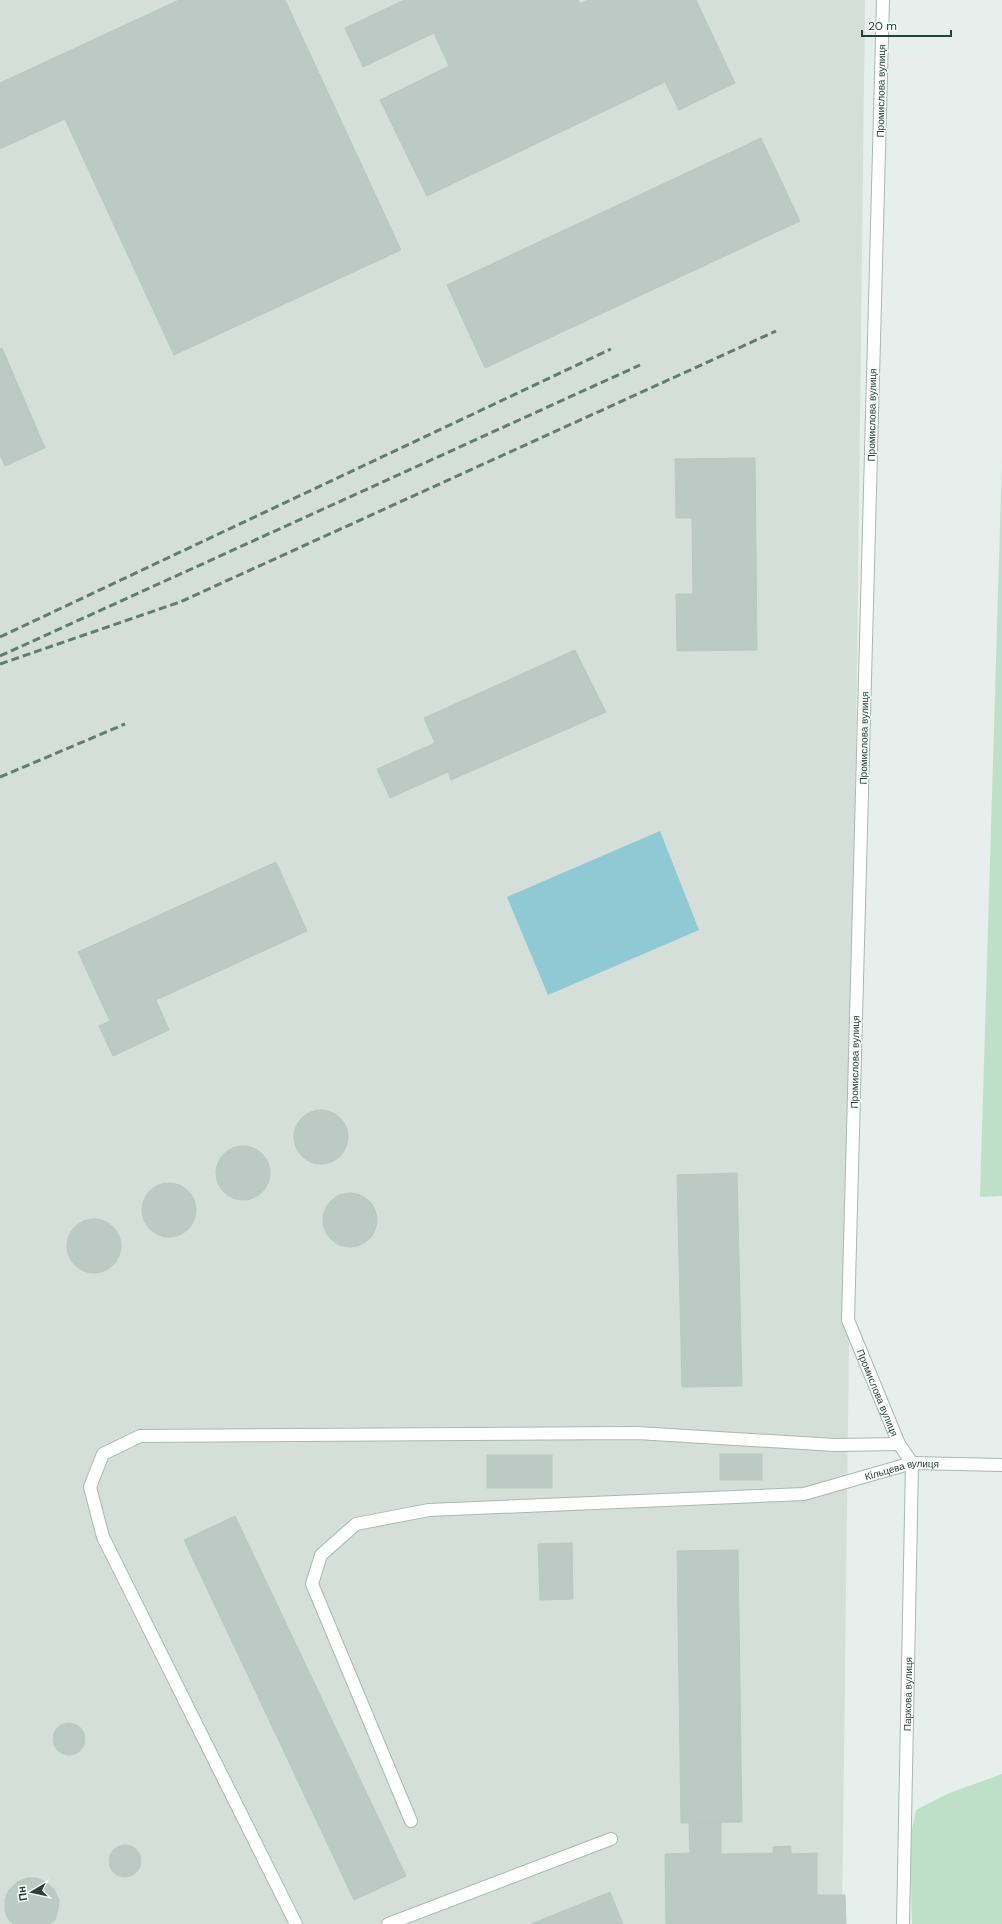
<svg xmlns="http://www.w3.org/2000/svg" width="1002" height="1924" font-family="'DM Sans',sans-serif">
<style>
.built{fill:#d4dfda}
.green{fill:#bfe0c8}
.water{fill:#8ec9d4}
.building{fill:#bbcac4;stroke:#b8c9c2}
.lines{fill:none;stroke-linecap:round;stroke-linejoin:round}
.minor-casing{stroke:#a8b8b2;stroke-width:14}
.minor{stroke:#fff;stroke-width:12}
.rail{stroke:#5f7d75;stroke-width:3;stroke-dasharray:8 4;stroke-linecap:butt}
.labels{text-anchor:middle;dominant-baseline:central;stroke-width:3;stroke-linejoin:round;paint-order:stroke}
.street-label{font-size:10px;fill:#24423a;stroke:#f7fbf9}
</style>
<rect width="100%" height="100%" fill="#e6efeb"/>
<!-- built -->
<polygon class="built" points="0,0 865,0 842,1924 0,1924"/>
<!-- green -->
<g class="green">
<polygon points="1002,458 1002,1196 980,1197 1002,459"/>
<polygon points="1002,1774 1002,1924 912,1924 910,1839 916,1810 947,1794"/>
</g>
<!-- water -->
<polygon class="water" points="660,831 699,930 548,995 507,897"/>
<!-- building -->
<g class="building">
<polygon points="179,0 285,0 401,250 174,355 65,119 0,149 0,83"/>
<polygon points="404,0 578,0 580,4 588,0 696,0 735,83 679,110 665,82 427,196 380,100 449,66 434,33 363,67 345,28"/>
<polygon points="761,138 800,221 485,368 447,285"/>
<polygon points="2,348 45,448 5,466 0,455 0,349"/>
<polygon points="755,458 757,650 677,651 676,594 693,594 692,518 676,518 675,459"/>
<polygon points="575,650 606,712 451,780 448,772 390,798 377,769 435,743 424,718"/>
<polygon points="276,862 307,931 156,1000 169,1030 113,1056 99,1026 110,1021 78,952"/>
<circle cx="321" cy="1137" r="27"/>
<circle cx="243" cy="1173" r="27"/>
<polygon points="737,1173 742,1386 682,1387 677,1175"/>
<circle cx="169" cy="1210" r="27"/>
<circle cx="350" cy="1220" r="27"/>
<circle cx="94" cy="1246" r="27"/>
<rect x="720" y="1454" width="42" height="26"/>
<rect x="487" y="1455" width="65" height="33"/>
<polygon points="235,1516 406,1876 354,1900 184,1540"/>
<polygon points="572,1543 573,1599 540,1600 538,1544"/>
<polygon points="738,1550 742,1822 681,1823 677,1551"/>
<circle cx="69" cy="1739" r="16"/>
<polygon points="721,1822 721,1854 773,1853 773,1847 791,1846 791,1854 817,1853 817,1895 845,1895 846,1924 666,1924 665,1854 690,1853 689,1823"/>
<circle cx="125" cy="1861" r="16"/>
<polygon points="27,1878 37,1878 47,1883 54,1889 59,1900 58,1910 55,1920 50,1924 13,1924 8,1919 5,1910 5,1899 9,1890 17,1882"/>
<polygon points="610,1892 623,1924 531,1924"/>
</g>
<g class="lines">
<defs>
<g id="minor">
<path id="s1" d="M 883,0 L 848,1320 L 899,1444 L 912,1463"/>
<path id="s2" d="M 411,1821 L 312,1584 L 321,1555 L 356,1524 L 429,1510 L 804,1494 L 912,1463 L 1002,1465"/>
<polyline points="296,1924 103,1537 90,1487 103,1454 140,1436 637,1433 835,1445 899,1444"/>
<polyline points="388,1924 611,1839"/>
<path id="s3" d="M 903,1924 L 912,1463"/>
</g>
</defs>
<!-- minor casing -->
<use href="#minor" class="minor-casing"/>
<!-- minor -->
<use href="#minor" class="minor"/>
<!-- rail -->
<g class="rail">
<polyline points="0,637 611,349"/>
<polyline points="0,656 640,365"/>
<polyline points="0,664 180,602 776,331"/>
<polyline points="0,777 125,724"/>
</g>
</g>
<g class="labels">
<!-- street labels -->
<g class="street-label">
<text transform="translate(881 91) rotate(-89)">Промислова вулиця</text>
<text transform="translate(872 415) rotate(-89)">Промислова вулиця</text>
<text transform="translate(864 738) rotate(-89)">Промислова вулиця</text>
<text transform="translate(855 1062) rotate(-89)">Промислова вулиця</text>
<text stroke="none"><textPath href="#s1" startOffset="1399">Промислова вулиця</textPath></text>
<text stroke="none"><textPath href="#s2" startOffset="885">Кільцева вулиця</textPath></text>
<text stroke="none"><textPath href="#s3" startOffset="230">Паркова вулиця</textPath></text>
</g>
</g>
<!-- north arrow -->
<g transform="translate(32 1892) rotate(261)" stroke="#f7fbf9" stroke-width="3" paint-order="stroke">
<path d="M0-3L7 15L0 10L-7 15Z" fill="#24423a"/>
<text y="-6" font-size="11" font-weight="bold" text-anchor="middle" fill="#24423a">Пн</text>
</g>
<!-- scale -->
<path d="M862 30v6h89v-6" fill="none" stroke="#24423a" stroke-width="2"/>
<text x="868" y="30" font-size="12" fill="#24423a" stroke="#f7fbf9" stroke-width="3" paint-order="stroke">20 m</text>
</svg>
